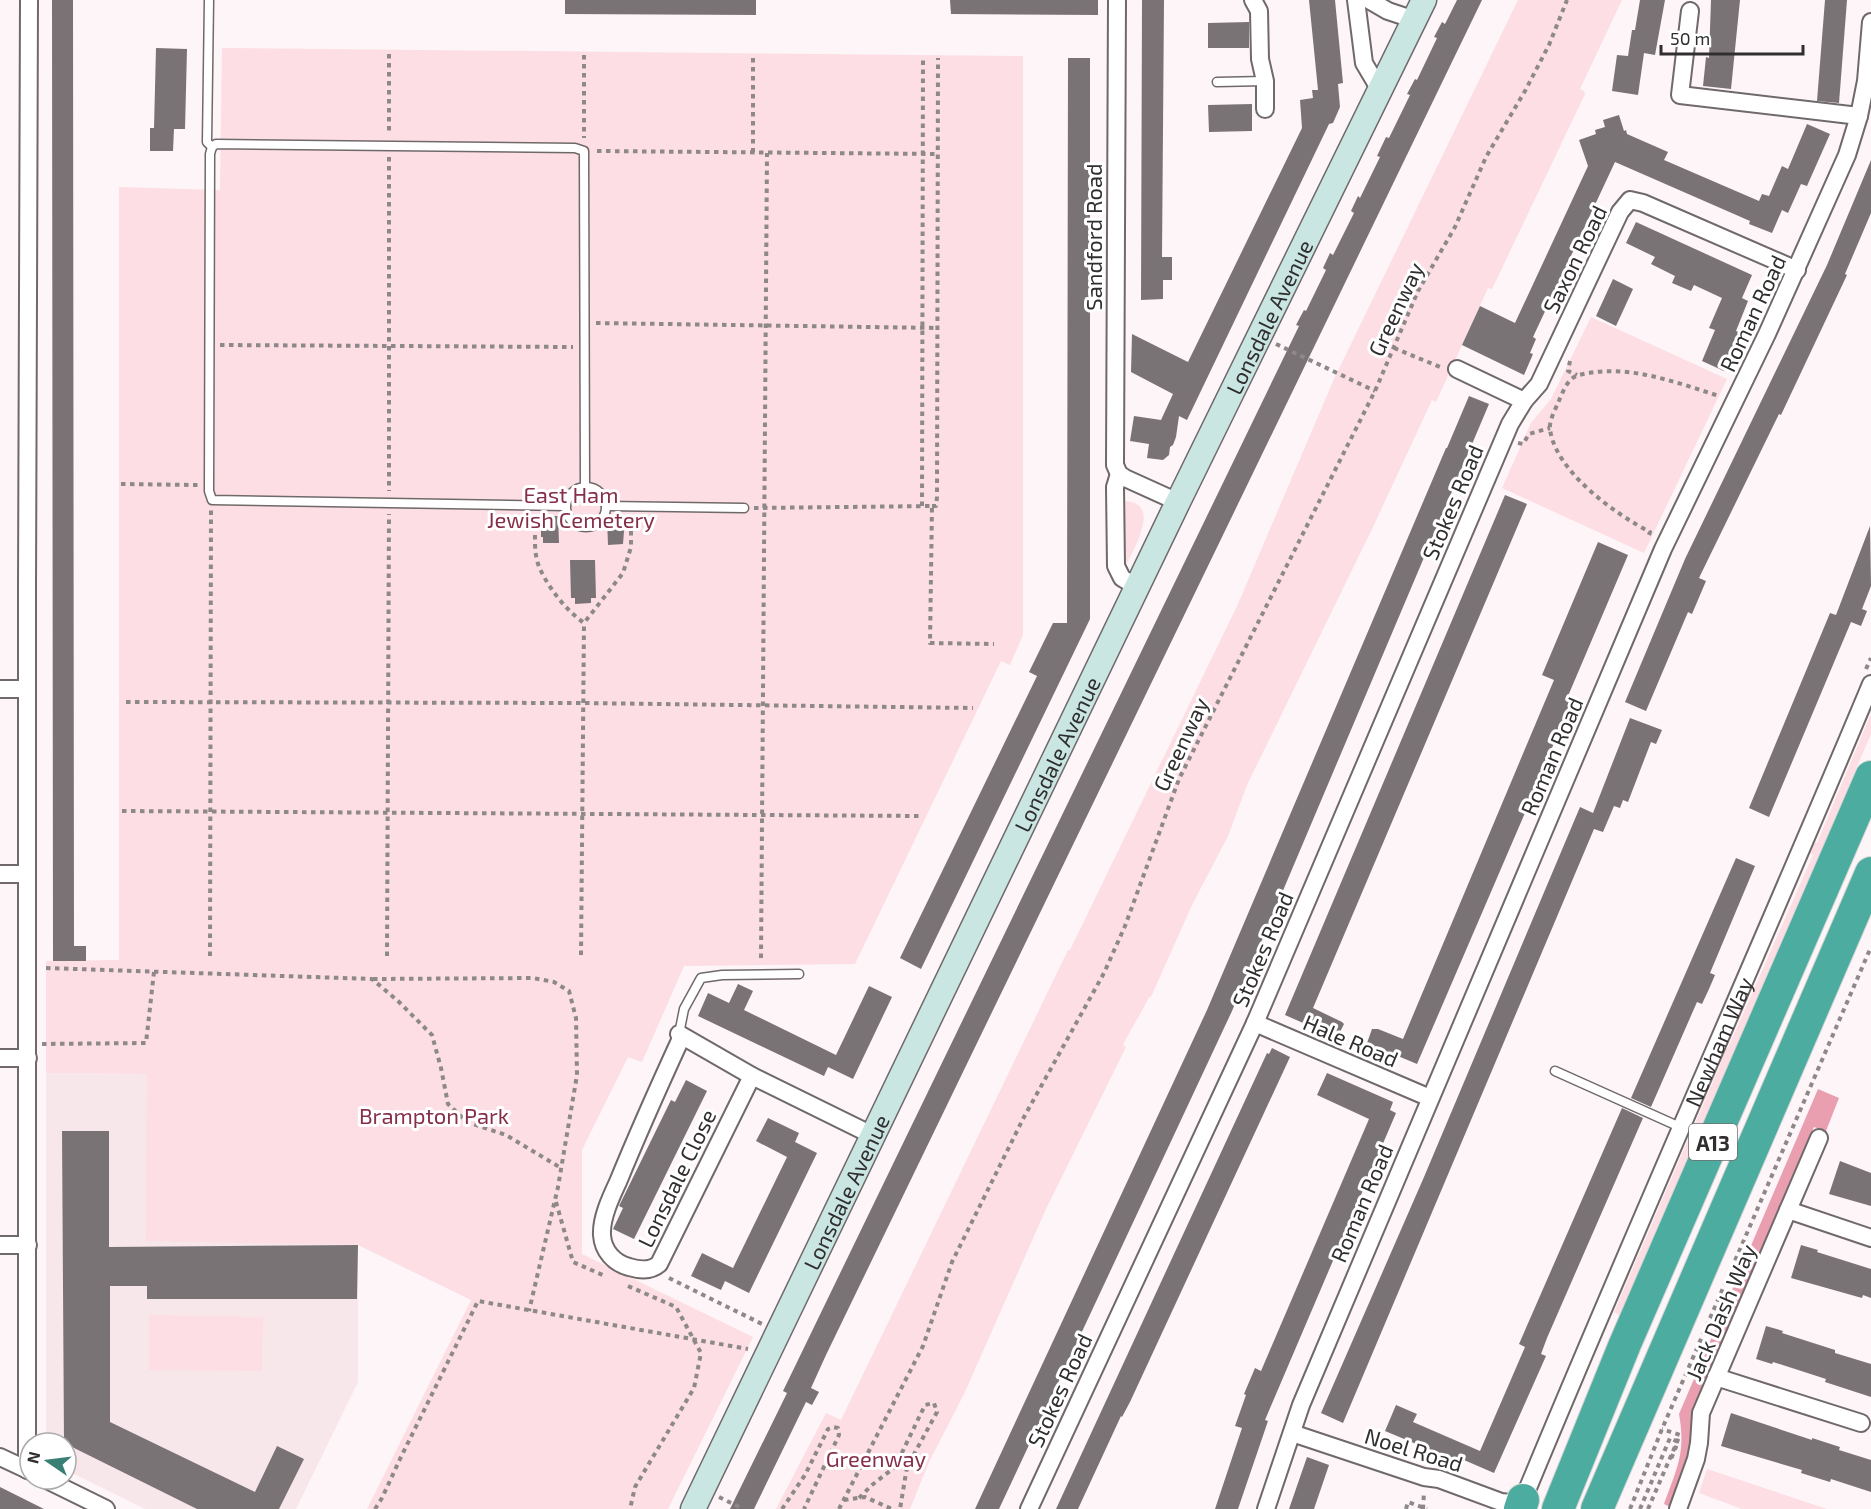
<svg xmlns="http://www.w3.org/2000/svg" width="1871" height="1509" font-family="'Exo 2',sans-serif">
<style>
.built{fill:#f7e7ea}
.green{fill:#fcdee4}
.forest{fill:#ea9fb0}
.building{fill:#7a7375}
.lines{fill:none;stroke-linecap:round;stroke-linejoin:round}
.lane-casing{stroke:#70696a;stroke-width:11}
.street-casing{stroke:#70696a;stroke-width:20}
.secondary-casing{stroke:#70696a;stroke-width:27}
.highway-casing{stroke:#d6d5d5;stroke-width:34}
.path{stroke:#8d8889;stroke-width:4;stroke-dasharray:4.5 4.5;stroke-linecap:butt}
.lane{stroke:#fff;stroke-width:8}
.street{stroke:#fff;stroke-width:16}
.secondary{stroke:#c9e6e2;stroke-width:24}
.highway{stroke:#4cac9f;stroke-width:32}
.path-bridge{stroke:#8d8889;stroke-width:4;stroke-dasharray:4.5 4.5;stroke-linecap:butt}
.labels{text-anchor:middle;dominant-baseline:central;stroke-width:6;stroke-linejoin:round;paint-order:stroke}
.shield{fill:#fff;stroke:#6e6d6d;stroke-width:1.5}
.shield-label{font-size:21px;font-weight:bold;fill:#302e2e}
.street-label{font-size:22px;fill:#302e2e;stroke:#fff}
.park-label{font-size:22px;fill:#862f4a;stroke:#fff}
</style>
<rect width="100%" height="100%" fill="#fdf5f7"/>
<!-- built -->
<polygon class="built" points="46,1073 148,1074 146,1240 358,1245 358,1382 296,1509 145,1509 66,1470 66,1443 46,1443"/>
<!-- green -->
<g class="green">
<path d="M 1518,0 L 1622,0 L 1580,89 L 1584,91 L 1585,94 L 1492,289 L 1488,288 L 1436,402 L 1432,400 L 1373,527 L 1247,785 L 1228,836 L 1192,905 L 1151,997 L 1149,997 C 1141,1014 1131,1028 1123,1045 L 1126,1047 L 1046,1209 L 964,1394 L 929,1462 L 910,1509 L 776,1509 L 826,1413 L 841,1420 L 1068,950 L 1070,950 L 1238,604 L 1334,379 Z"/>
<polygon points="222,48 1023,56 1023,635 1010,665 1001,661 855,964 684,966 642,1062 628,1057 582,1150 582,1254 753,1337 668,1509 367,1509 471,1300 358,1245 146,1241 147,1074 46,1073 46,961 119,960 119,187 220,190"/>
<polygon points="1591,317 1727,379 1644,553 1502,488 1531,423 1551,399"/>
<path d="M 1121,501 C 1165,500 1133,550 1124,569 Z"/>
<polygon points="1871,714 1871,734 1621,1316 1614,1312 1721,1063 1715,1058 1719,1048 1728,1048 1813,855 1807,850 1811,842 1817,843"/>
<polygon points="149,1315 263,1317 262,1371 149,1370"/>
<polygon points="1707,1469 1827,1509 1742,1509 1699,1493"/>
</g>
<!-- forest -->
<path class="forest" d="M 1818,1089 L 1839,1098 L 1826,1131 L 1814,1127 L 1691,1413 L 1692,1441 L 1689,1455 L 1670,1507 L 1664,1504 C 1677,1468 1686,1453 1679,1414 Z"/>
<!-- building -->
<g class="building">
<polygon points="52,0 73,0 74,946 86,946 86,961 53,961"/>
<polygon points="565,0 756,0 756,15 565,14"/>
<polygon points="950,0 1098,0 1098,15 951,14"/>
<polygon points="1142,0 1164,0 1162,257 1172,257 1172,280 1163,280 1163,299 1141,300"/>
<polygon points="1309,0 1335,0 1343,83 1338,84 1340,107 1333,123 1329,124 1187,420 1179,416 1176,437 1173,445 1170,447 1169,455 1163,460 1147,458 1149,444 1130,441 1134,416 1161,420 1173,394 1131,372 1132,334 1188,362 1302,128 1300,100 1313,98 1312,90 1318,90"/>
<polygon points="1457,0 1482,0 826,1355 811,1388 819,1392 812,1405 806,1402 754,1509 730,1509 787,1393 783,1391 1299,326 1296,325 1304,310 1306,311 1326,270 1323,268 1330,253 1333,255 1354,213 1351,211 1358,196 1360,198 1380,157 1377,156 1386,137 1389,138 1410,95 1407,94 1415,79 1417,80 1437,38 1434,37 1442,22 1445,24"/>
<polygon points="1640,0 1665,0 1655,55 1644,53 1638,95 1612,91 1617,55 1628,56 1632,30 1635,30"/>
<polygon points="1711,0 1740,0 1731,89 1703,86 1706,57 1709,58"/>
<polygon points="1825,0 1847,0 1839,103 1817,101"/>
<polygon points="1249,22 1249,48 1208,48 1208,23"/>
<polygon points="156,48 187,49 185,129 174,129 173,151 150,151 150,128 154,128"/>
<polygon points="1068,58 1090,58 1090,619 921,969 900,958 1037,676 1029,672 1053,623 1067,623"/>
<polygon points="1252,104 1252,131 1209,132 1208,105"/>
<polygon points="1619,115 1624,131 1626,130 1627,134 1668,152 1664,160 1759,201 1762,194 1769,196 1782,166 1788,169 1807,124 1830,134 1807,186 1801,184 1788,213 1782,210 1772,233 1749,224 1750,221 1615,162 1533,337 1536,339 1530,353 1533,354 1524,375 1462,345 1480,306 1515,323 1588,166 1579,140 1596,134 1595,130 1605,127 1603,120"/>
<polygon points="1871,160 1871,213 1845,274 1847,275 1781,415 1779,414 1699,578 1706,581 1692,614 1688,612 1646,711 1625,702 1685,559 1827,265"/>
<polygon points="1636,222 1752,275 1742,298 1748,301 1736,331 1741,333 1724,371 1702,361 1715,330 1709,328 1722,298 1694,285 1691,291 1672,283 1675,276 1651,264 1655,257 1626,243"/>
<polygon points="1613,279 1633,289 1616,326 1596,316"/>
<polygon points="1469,396 1489,404 1232,1011 999,1509 975,1509 1207,1010 1446,448 1447,448"/>
<polygon points="1505,495 1527,504 1313,1008 1342,1022 1344,1024 1337,1038 1285,1015"/>
<polygon points="541,516 558,516 559,543 543,543 543,537 541,537"/>
<polygon points="607,518 625,518 623,544 608,545"/>
<polygon points="1870,526 1871,586 1862,609 1867,611 1861,626 1851,622 1769,817 1749,808 1830,613 1836,615"/>
<polygon points="1598,542 1628,555 1568,696 1572,698 1540,778 1417,1064 1367,1043 1372,1029 1378,1029 1403,1039 1554,680 1542,675"/>
<polygon points="570,560 595,560 596,598 591,598 591,603 575,604 575,598 571,598"/>
<polygon points="1630,718 1662,730 1656,744 1651,742 1628,802 1623,800 1620,808 1614,806 1603,832 1594,829 1343,1423 1321,1413 1424,1177 1580,807 1593,813"/>
<polygon points="1736,858 1755,866 1710,973 1715,975 1709,989 1702,1004 1697,1002 1651,1107 1631,1098"/>
<polygon points="738,984 753,991 744,1010 836,1055 869,986 892,997 853,1079 828,1067 824,1076 698,1016 708,993 729,1003"/>
<polygon points="1272,1048 1290,1057 1130,1402 1122,1417 1121,1416 1078,1509 1056,1509 1267,1053 1269,1054"/>
<polygon points="1327,1073 1393,1102 1390,1110 1396,1113 1265,1420 1268,1421 1238,1509 1215,1509 1242,1428 1235,1426 1246,1395 1244,1394 1255,1368 1261,1371 1369,1119 1317,1095"/>
<polygon points="686,1080 707,1091 634,1239 613,1229 623,1208 619,1206 671,1100 675,1102"/>
<polygon points="1622,1108 1643,1118 1547,1338 1541,1354 1546,1356 1494,1473 1464,1460 1462,1462 1433,1450 1433,1451 1385,1431 1396,1405 1417,1414 1413,1422 1480,1451 1525,1347 1519,1344"/>
<polygon points="768,1118 799,1133 795,1142 817,1153 749,1293 725,1281 721,1290 691,1276 702,1253 733,1268 787,1157 756,1141"/>
<polygon points="62,1131 109,1131 109,1247 358,1245 357,1299 147,1299 147,1286 110,1286 110,1422 255,1492 277,1446 304,1459 279,1509 197,1509 64,1443"/>
<polygon points="1840,1161 1871,1173 1871,1206 1829,1194"/>
<polygon points="1801,1245 1818,1250 1817,1252 1871,1269 1871,1298 1863,1295 1862,1298 1791,1278"/>
<polygon points="1766,1326 1783,1331 1782,1333 1835,1350 1835,1353 1871,1364 1871,1397 1825,1382 1826,1379 1773,1362 1772,1364 1756,1359"/>
<polygon points="1731,1413 1812,1440 1812,1438 1840,1447 1839,1450 1871,1460 1871,1492 1831,1479 1830,1482 1801,1473 1802,1470 1721,1446"/>
<polygon points="1307,1457 1329,1465 1314,1509 1289,1509"/>
<polygon points="0,1487 44,1509 0,1509"/>
</g>
<g class="lines">
<defs>
<g id="lane">
<polyline points="209,0 207,142 212,147"/>
<polyline points="1217,82 1265,81"/>
<polyline points="212,147 216,144 575,148 584,151 585,487"/>
<polyline points="212,147 210,154 209,491 212,500 565,506"/>
<circle cx="586" cy="507" r="20"/>
<polyline points="606,506 744,508"/>
<polyline points="679,1034 684,1009 701,978 722,975 799,974"/>
<polyline points="1555,1071 1680,1127"/>
</g>
<g id="street">
<polyline points="1117,0 1115,465 1119,474 1125,478 1178,502"/>
<polyline points="1253,0 1259,11 1260,59 1265,81 1265,109"/>
<polyline points="1356,0 1364,63 1380,90"/>
<polyline points="1369,0 1388,11 1415,20"/>
<polyline points="1690,11 1680,95 1859,116"/>
<polyline points="1457,369 1524,401"/>
<polyline points="1119,474 1115,487 1116,566 1122,578 1137,587"/>
<polyline points="0,689 27,689"/>
<polyline points="0,874 26,874"/>
<polyline points="1255,1023 1430,1098"/>
<polyline points="679,1034 752,1076 874,1136"/>
<path d="M 682,1036 C 660,1084 638,1133 618,1182 C 611,1197 601,1218 602,1235 C 603,1251 614,1263 629,1267 C 639,1270 651,1271 659,1264 L 752,1076"/>
<polyline points="0,1058 28,1058"/>
<polyline points="1788,1210 1871,1238"/>
<polyline points="0,1245 28,1245"/>
<polyline points="1716,1377 1861,1423"/>
<path id="s1" d="M 1292,1433 L 1424,1477 L 1439,1479 L 1501,1502 L 1511,1503 L 1523,1500 C 1636,1226 1757,957 1871,684"/>
<polyline points="0,1457 30,1471"/>
<polyline points="27,1470 27,589 29,0"/>
<polyline points="45,1479 106,1509"/>
<polyline points="1029,1509 1255,1023 1510,424 1524,401 1539,384 1620,212 1630,200 1643,203 1797,270"/>
<polyline points="1266,1509 1301,1405 1663,549 1767,334 1847,155 1859,116 1866,81 1871,22"/>
<polyline points="1678,1509 1696,1459 1699,1443 1701,1413 1819,1138"/>
</g>
<g id="secondary">
<path id="s2" d="M 693,1509 L 1178,502 L 1424,0"/>
</g>
<g id="highway">
<polyline points="1520,1509 1523,1500"/>
<polyline points="1558,1509 1625,1344 1871,777"/>
<polyline points="1597,1509 1871,873"/>
</g>
</defs>
<!-- lane casing -->
<use href="#lane" class="lane-casing"/>
<!-- street casing -->
<use href="#street" class="street-casing"/>
<!-- secondary casing -->
<use href="#secondary" class="secondary-casing"/>
<!-- highway casing -->
<use href="#highway" class="highway-casing"/>
<!-- path -->
<g class="path">
<polyline points="389,54 389,134"/>
<polyline points="584,55 584,138"/>
<polyline points="753,58 753,153"/>
<polyline points="597,151 937,154"/>
<polyline points="389,157 389,491"/>
<polyline points="596,323 938,328"/>
<polyline points="1276,344 1375,391"/>
<polyline points="220,345 573,347"/>
<polyline points="1394,348 1440,367"/>
<polyline points="1570,361 1568,371 1577,375"/>
<polyline points="1518,443 1523,444 1529,434 1550,428"/>
<polyline points="121,484 198,485"/>
<polyline points="922,506 923,58"/>
<polyline points="932,506 936,506 937,497 938,58"/>
<polyline points="754,508 932,506 930,643 994,644"/>
<path d="M 536,517 C 535,533 533,554 540,569 C 550,590 566,610 584,623 L 623,573 L 631,547 L 631,519"/>
<path d="M 1649,535 L 1650,532 C 1615,514 1555,471 1550,429 C 1549,421 1555,410 1558,403 C 1563,392 1567,378 1579,375 C 1626,363 1675,382 1719,396"/>
<polyline points="1866,669 1871,658"/>
<polyline points="126,702 582,703 973,708"/>
<polyline points="122,811 922,816"/>
<polyline points="581,955 584,623"/>
<polyline points="210,956 211,510"/>
<polyline points="387,956 389,514"/>
<polyline points="761,958 767,153"/>
<polyline points="46,968 372,979 398,1001 432,1035 441,1068 448,1104 467,1122 506,1135 561,1168"/>
<polyline points="373,979 533,978 554,982 569,991 576,1018 577,1075 558,1187 529,1311"/>
<polyline points="42,1044 146,1043 154,972"/>
<polyline points="556,1202 573,1262 605,1276"/>
<polyline points="669,1278 762,1324"/>
<polyline points="628,1286 676,1307 701,1353 694,1388 635,1487 630,1509"/>
<polyline points="719,1497 743,1509"/>
<polyline points="859,1498 872,1485 895,1467 925,1405 934,1403 937,1412 907,1467 900,1509"/>
<polyline points="844,1500 865,1497 892,1509"/>
<polyline points="375,1509 382,1498 400,1459 478,1301 748,1349"/>
<polyline points="782,1509 805,1475 828,1429 833,1427 838,1428 839,1435 804,1509"/>
<polyline points="839,1509 923,1346 952,1262 1024,1117 1104,973 1125,926 1179,779 1375,391 1418,291 1455,227 1486,157 1525,91 1549,45 1567,0"/>
<polyline points="1423,1509 1424,1492"/>
<polyline points="1630,1509 1662,1429 1871,947"/>
<polyline points="1648,1509 1680,1435 1662,1429"/>
</g>
<!-- lane -->
<use href="#lane" class="lane"/>
<!-- street -->
<use href="#street" class="street"/>
<!-- secondary -->
<use href="#secondary" class="secondary"/>
<!-- highway -->
<use href="#highway" class="highway"/>
<!-- path-bridge -->
<g class="path-bridge">
<polyline points="1406,1509 1408,1502 1427,1509"/>
<polyline points="1640,1509 1670,1438 1678,1442 1671,1459"/>
</g>
</g>
<g class="labels">
<!-- shield labels -->
<rect class="shield" x="1689" y="1124" width="48" height="36" rx="4.5"/>
<g class="shield-label">
<text x="1713" y="1142">A13</text>
</g>
<!-- street labels -->
<g class="street-label">
<text transform="translate(1093 237) rotate(-90)">Sandford Road</text>
<text transform="translate(1574 259) rotate(-64)">Saxon Road</text>
<text transform="translate(1395 309) rotate(-65)">Greenway</text>
<text transform="translate(1752 313) rotate(-65)">Roman Road</text>
<text stroke="none"><textPath href="#s2" startOffset="1324">Lonsdale Avenue</textPath></text>
<text transform="translate(1452 502) rotate(-67)">Stokes Road</text>
<text transform="translate(1180 744) rotate(-65)">Greenway</text>
<text stroke="none"><textPath href="#s2" startOffset="838">Lonsdale Avenue</textPath></text>
<text transform="translate(1551 756) rotate(-67)">Roman Road</text>
<text transform="translate(1262 949) rotate(-67)">Stokes Road</text>
<text transform="translate(1351 1040) rotate(23)">Hale Road</text>
<text stroke="none"><textPath href="#s1" startOffset="741">Newham Way</textPath></text>
<text transform="translate(676 1178) rotate(-64)">Lonsdale Close</text>
<text stroke="none"><textPath href="#s2" startOffset="352">Lonsdale Avenue</textPath></text>
<text transform="translate(1361 1203) rotate(-67)">Roman Road</text>
<text transform="translate(1720 1312) rotate(-67)">Jack Dash Way</text>
<text transform="translate(1059 1390) rotate(-65)">Stokes Road</text>
<text transform="translate(1414 1449) rotate(17)">Noel Road</text>
</g>
<!-- park labels -->
<g class="park-label">
<text x="571" y="494">East Ham<tspan x="571" dy="25">Jewish Cemetery</tspan></text>
<text x="434" y="1115">Brampton Park</text>
<text x="876" y="1458">Greenway</text>
</g>
</g>
<!-- north arrow -->
<g transform="translate(48 1461) rotate(284)"><circle r="28" fill="#ffffff" stroke="#acabab" stroke-width="1.5"/>
<path d="M0-4.5L10 22L0 15L-10 22Z" fill="#3a7f76"/>
<text y="-9" font-size="16" font-weight="bold" text-anchor="middle" fill="#302e2e">N</text>
</g>
<!-- scale -->
<path d="M1661 45v9h142v-9" fill="none" stroke="#302e2e" stroke-width="3"/>
<text x="1670" y="45" font-size="18" fill="#302e2e" stroke="#ffffff" stroke-width="4.5" paint-order="stroke">50 m</text>
</svg>
